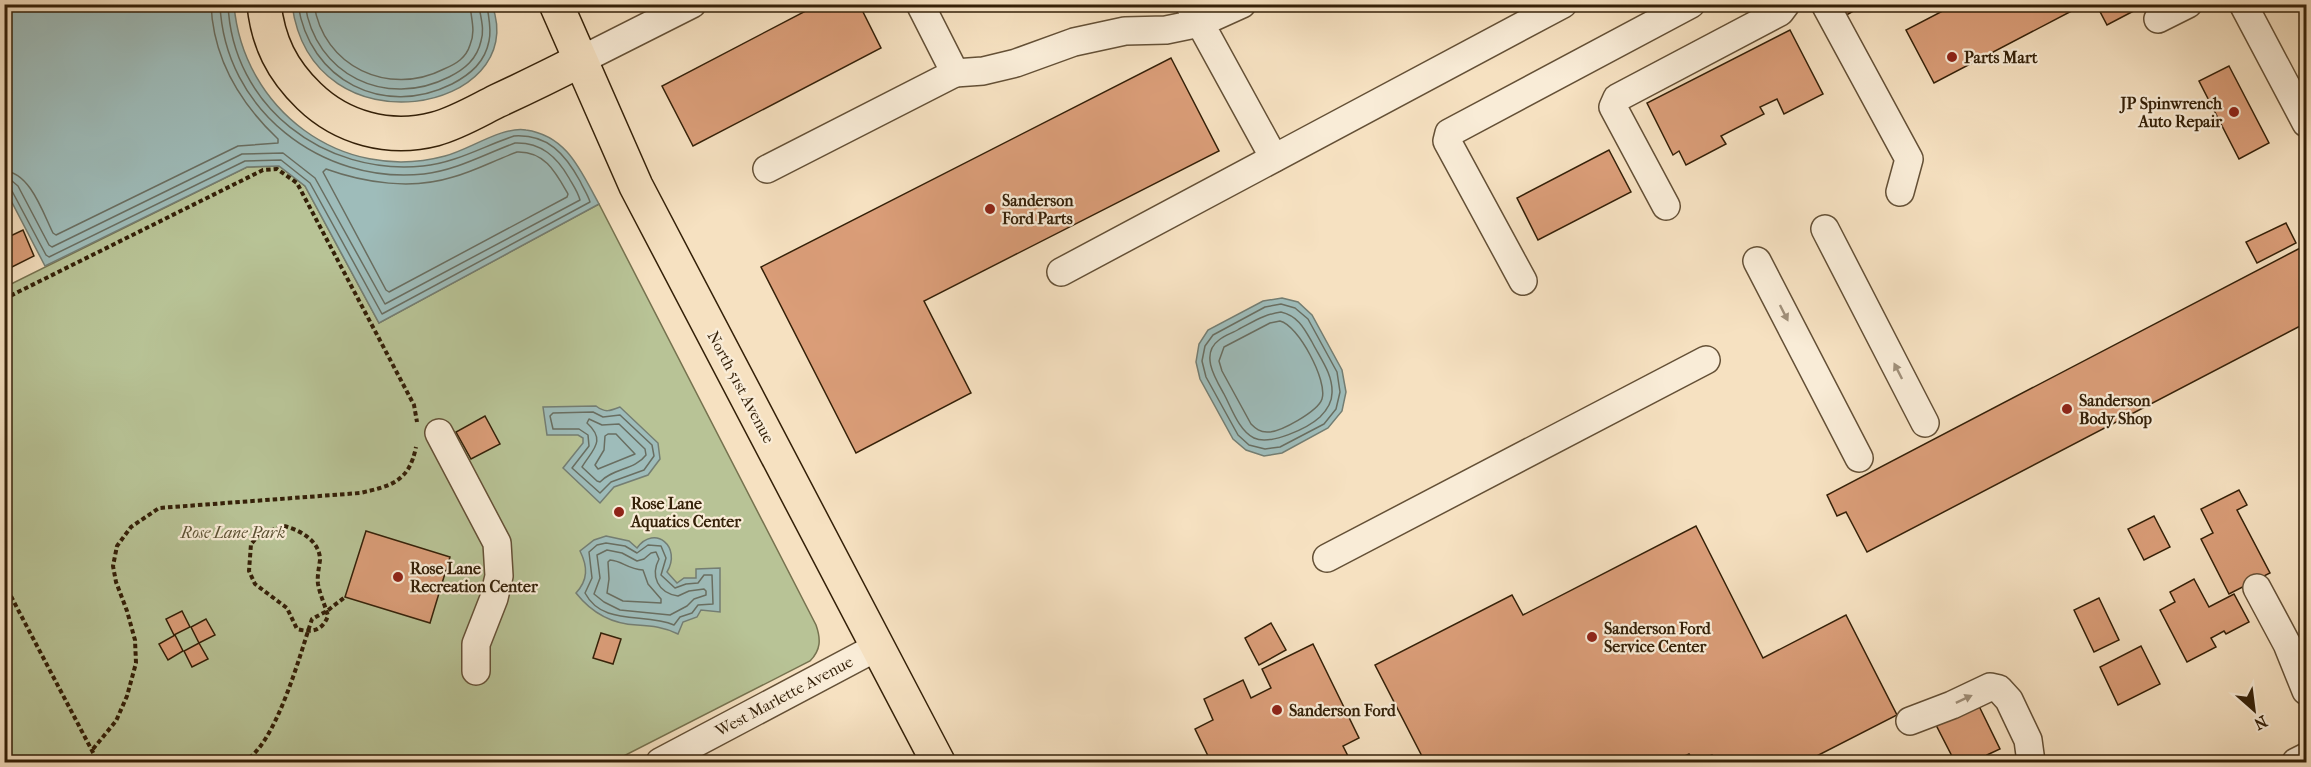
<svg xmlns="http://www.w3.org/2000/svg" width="2311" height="767" font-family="'IM FELL French Canon',serif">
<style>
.green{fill:#b8c396;stroke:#76724f;stroke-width:1.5}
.water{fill:#9ebcba;stroke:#747e73;stroke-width:1.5}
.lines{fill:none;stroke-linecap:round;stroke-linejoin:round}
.shore{stroke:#696e61;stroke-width:1.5}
.building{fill:#da9d78;stroke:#342008;stroke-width:1.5}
.minor-casing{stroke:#645036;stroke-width:30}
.major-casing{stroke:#342008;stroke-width:36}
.path{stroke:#342008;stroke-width:4;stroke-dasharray:4.5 3;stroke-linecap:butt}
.minor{stroke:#f9ecd7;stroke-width:27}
.major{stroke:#f6e1c1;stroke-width:33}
.oneway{fill:#a0907a}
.poi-dot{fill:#8f2418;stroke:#f9ecd7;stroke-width:2}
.labels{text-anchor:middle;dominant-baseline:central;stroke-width:4.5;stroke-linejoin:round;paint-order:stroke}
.poi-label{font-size:16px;font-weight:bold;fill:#342008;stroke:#f9ecd7;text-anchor:start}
.street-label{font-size:16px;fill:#342008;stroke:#f9ecd7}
.park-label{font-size:16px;font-style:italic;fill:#5c5133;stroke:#f9ecd7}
</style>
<rect width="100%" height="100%" fill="#f6e1c1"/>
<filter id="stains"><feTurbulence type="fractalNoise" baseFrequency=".00333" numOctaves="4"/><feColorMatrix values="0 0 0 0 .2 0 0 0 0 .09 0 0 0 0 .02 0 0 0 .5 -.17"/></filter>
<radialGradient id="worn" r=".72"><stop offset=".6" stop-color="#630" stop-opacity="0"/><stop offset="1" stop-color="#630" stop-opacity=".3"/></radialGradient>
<!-- green -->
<path class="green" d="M 279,166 L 305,186 L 379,323 L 599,204 L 816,625 C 821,639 821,650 810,661 L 612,762 L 5,762 L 5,287 L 247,167 Z"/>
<!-- water -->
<g class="water">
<path d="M 4,5 L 234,5 C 243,109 341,184 445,156 C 469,150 502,126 526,130 C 568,136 581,172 599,204 L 379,323 L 305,186 L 279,166 L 247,167 L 45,266 L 5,189 Z"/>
<path d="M 292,5 L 492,5 C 532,111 313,156 292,5 Z"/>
<polygon points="1282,298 1298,302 1312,315 1342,370 1346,392 1342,411 1328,428 1282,453 1264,456 1246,450 1233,439 1200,379 1196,362 1199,344 1208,330 1263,301"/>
<path d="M 596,406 C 605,413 610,411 620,407 L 658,443 L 660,459 L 648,475 L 614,487 L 600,503 L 563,468 L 583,443 L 583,438 L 578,435 L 547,435 L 543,407 Z"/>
<path d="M 606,536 L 629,541 L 637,548 C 655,524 682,547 667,572 L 677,583 L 684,578 L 696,578 L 696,569 L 720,568 L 720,612 L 701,610 L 697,617 L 683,622 L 678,634 C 664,627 652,626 637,625 C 611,624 591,612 576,593 C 588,580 588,567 580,551 L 594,540 Z"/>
</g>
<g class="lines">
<!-- shore -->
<g class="shore">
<path d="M 298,4 C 309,81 384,118 452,84 C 471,74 485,62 489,41 C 492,28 488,17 487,4"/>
<path d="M 305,4 C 315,75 386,109 449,77 C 465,69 477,59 481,41 C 485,28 480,17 479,4"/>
<path d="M 314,4 C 323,67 389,97 444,69 C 456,64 466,58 470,45 C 476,31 471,19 470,4"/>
<path d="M 517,152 C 545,151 556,173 568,194 L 567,197 L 389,292 L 386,290 L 323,172 L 326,169 C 365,183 412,190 453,177 C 475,171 495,160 517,152 Z"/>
<path d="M 4,171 C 30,172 43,213 53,233 L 56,235 L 238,146 L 278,143 L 278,139 C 240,103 213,58 211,4"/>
<path d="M 4,180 L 12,181 L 18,186 L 49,245 L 52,247 L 242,154 L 283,153 L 315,178 L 385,304 L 580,200 C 578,192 573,185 569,178 C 557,157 541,142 515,143 C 485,154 457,170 424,174 C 322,185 224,110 220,4"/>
<path d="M 4,187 L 12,191 L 46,255 L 49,257 L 245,161 L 281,160 L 310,183 L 382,314 L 590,202 C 588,195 583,188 580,181 C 565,154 548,134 514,136 C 484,146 455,163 423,166 C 325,176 232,107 228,4"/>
<polygon points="1281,304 1295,308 1308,319 1337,372 1340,392 1336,409 1324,424 1280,447 1265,449 1249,445 1238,435 1206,377 1202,361 1205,346 1213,335 1265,307"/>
<path d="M 1281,312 C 1298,316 1304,328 1312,342 C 1320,358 1333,374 1332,393 C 1332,402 1327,410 1320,417 C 1308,428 1270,446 1254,438 C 1239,431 1231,407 1224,394 C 1215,378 1200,354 1219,340 C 1225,335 1233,333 1239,329 C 1253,322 1265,314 1281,312 Z"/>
<path d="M 1280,321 C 1298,325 1328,381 1322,399 C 1318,411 1280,433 1267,432 C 1260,432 1256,429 1251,424 L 1222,371 L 1219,361 L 1224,347 L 1270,323 Z"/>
<polygon points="593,412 603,417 620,415 652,445 654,456 644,470 611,482 600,493 572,468 589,446 588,435 579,429 553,429 550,416 553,413"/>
<path d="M 589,419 L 602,425 L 619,424 L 645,449 L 646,455 C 635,470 613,468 600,482 L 597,481 L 582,467 C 592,450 607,441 587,423 Z"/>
<polygon points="608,434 616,434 635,454 598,469 595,465 604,450 605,436"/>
<path d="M 606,543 L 625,546 L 637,553 L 648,545 L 661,546 L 666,558 L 661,575 L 675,588 L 686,584 L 698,583 L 704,575 L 712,575 L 713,604 L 698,605 L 692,613 L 680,617 L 674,625 C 645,612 603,627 585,593 L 592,578 L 589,552 L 597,545 Z"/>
<path d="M 607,550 L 622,553 L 637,561 L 644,559 L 651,553 L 656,552 L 659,559 C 650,576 658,593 678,596 L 689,591 L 704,589 L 706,591 L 706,595 L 694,599 L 687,606 L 670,615 L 620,610 L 604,602 L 594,594 L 600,578 L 597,555 Z"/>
<path d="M 610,560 C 623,561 627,569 643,570 L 648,584 L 661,599 L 661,603 L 623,601 L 607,593 L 609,579 L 608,562 Z"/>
</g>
</g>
<!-- building -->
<g class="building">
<polygon points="819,4 859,4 881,48 693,146 662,86"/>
<polygon points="1837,4 1866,4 1843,17"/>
<polygon points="1956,4 2085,4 1934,83 1906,30"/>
<polygon points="2096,4 2147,4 2107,25"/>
<polygon points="1790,30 1823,94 1784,114 1777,99 1760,107 1764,114 1721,136 1726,144 1686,165 1679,151 1673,155 1647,103"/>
<polygon points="1171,58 1219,151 924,301 971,393 856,453 761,267"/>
<polygon points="2229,66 2269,143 2239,159 2199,81"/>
<polygon points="1609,150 1631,192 1538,240 1517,198"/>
<polygon points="2286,223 2296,243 2257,263 2246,242"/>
<polygon points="23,230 34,256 4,271 4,239"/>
<polygon points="2306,245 2306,323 1867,552 1846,512 1837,516 1827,495"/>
<polygon points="485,416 500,444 471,459 456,432"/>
<polygon points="2239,490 2247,505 2237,510 2270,573 2229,594 2201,539 2213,533 2201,509"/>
<polygon points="2154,516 2170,547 2144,560 2128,529"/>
<polygon points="1696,526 1763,658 1846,615 1897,715 1805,762 1716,762 1712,755 1694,762 1689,754 1672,762 1630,762 1629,760 1624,762 1425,762 1375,665 1512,595 1523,615"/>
<polygon points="366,531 450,557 430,623 345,597"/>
<polygon points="2194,579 2209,607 2234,594 2249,622 2226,634 2224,631 2211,638 2216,647 2187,662 2160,610 2175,602 2170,592"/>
<polygon points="2099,598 2119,640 2094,652 2074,610"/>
<polygon points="182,611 190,627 174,635 166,619"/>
<polygon points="206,619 215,635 199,643 191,627"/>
<polygon points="1271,623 1286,650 1259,665 1245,638"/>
<polygon points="601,633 621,639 613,664 593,658"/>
<polygon points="175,635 183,651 168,660 159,644"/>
<polygon points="199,643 208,659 192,667 184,651"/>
<polygon points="1313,644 1359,738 1343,746 1351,762 1236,762 1234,759 1226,762 1211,762 1195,729 1213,720 1204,699 1243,680 1251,698 1271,688 1262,669"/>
<polygon points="2141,646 2160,684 2118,705 2100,667"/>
<polygon points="1977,702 2000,749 1987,755 1990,762 1955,762 1935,723"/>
</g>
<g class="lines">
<defs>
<g id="minor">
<polyline points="1242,4 1200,23 1274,158"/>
<polyline points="1825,4 1909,159 1900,192"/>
<polyline points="2243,4 2306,123"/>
<polyline points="2158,19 2188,4"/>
<polyline points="579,61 692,4"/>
<polyline points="955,73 983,71 1016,63 1074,42 1125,31 1166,30 1200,23 1189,4"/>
<polyline points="767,169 955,73 920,4"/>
<polyline points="1666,206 1613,107 1617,98 1780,12 1786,4"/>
<polyline points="1825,229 1925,423"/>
<polyline points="1757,261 1859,458"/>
<polyline points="1061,272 1563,4"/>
<polyline points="1523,281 1447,141 1449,133 1691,4"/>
<polyline points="439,433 497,543 499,576 494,598 476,644 476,671"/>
<polyline points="1327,558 1706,360"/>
<polyline points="2257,588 2287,644 2306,691"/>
<polyline points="1910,721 1952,705 1990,687 1999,689 2009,700 2028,740 2031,762"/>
<polyline points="660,762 877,647"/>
<polyline points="2296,762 2306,757"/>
</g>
<g id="major">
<path d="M 264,4 C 268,42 282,70 309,96 C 342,128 389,141 435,129 C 457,123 477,111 497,101 C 525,88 552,75 579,61"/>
<polyline points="556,4 636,186 938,762"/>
</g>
</defs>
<!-- minor casing -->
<use href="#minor" class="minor-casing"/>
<!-- major casing -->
<use href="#major" class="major-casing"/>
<!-- path -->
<g class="path">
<polyline points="4,299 263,170 277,169 297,183 414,405 417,422"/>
<path d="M 284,526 C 300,530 320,541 320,560 C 319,568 317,576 318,584 C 320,595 325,605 328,616 C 322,631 312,633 297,629 L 287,608 L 255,584 L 249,571 L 251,544 L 260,534 Z"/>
<polyline points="4,583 98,762"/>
<path d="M 93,749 L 116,721 L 127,696 L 136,663 L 135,640 L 127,611 L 116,582 L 113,566 L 117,546 L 131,527 L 159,508 L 360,493 C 391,486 409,482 416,447"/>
<path d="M 243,762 C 276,746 300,654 312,619 L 327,611 L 345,597"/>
</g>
<!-- minor -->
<use href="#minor" class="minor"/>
<!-- major -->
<use href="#major" class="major"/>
</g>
<!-- one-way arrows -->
<defs><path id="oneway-solid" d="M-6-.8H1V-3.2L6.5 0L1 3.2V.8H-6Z" transform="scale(1.5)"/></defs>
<g class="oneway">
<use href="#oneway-solid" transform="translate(1784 313) rotate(63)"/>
<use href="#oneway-solid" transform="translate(1898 371) rotate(-117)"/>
<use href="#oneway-solid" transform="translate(1964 699) rotate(-25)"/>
</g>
<!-- markers -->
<g class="poi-dot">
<circle cx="1952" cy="57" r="6"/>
<circle cx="2234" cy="112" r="6"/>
<circle cx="990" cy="209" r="6"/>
<circle cx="2067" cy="409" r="6"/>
<circle cx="619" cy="512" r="6"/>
<circle cx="398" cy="577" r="6"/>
<circle cx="1592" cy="637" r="6"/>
<circle cx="1277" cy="710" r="6"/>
</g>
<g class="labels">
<!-- poi labels -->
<g class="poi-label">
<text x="1964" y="57">Parts Mart</text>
<text x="2222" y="103" text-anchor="end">JP Spinwrench<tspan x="2222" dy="18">Auto Repair</tspan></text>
<text x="1002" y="200">Sanderson<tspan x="1002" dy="18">Ford Parts</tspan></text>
<text x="2079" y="400">Sanderson<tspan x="2079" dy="18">Body Shop</tspan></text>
<text x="631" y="503">Rose Lane<tspan x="631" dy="18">Aquatics Center</tspan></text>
<text x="410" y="568">Rose Lane<tspan x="410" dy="18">Recreation Center</tspan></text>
<text x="1604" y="628">Sanderson Ford<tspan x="1604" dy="18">Service Center</tspan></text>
<text x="1289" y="710">Sanderson Ford</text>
</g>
<!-- street labels -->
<g class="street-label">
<text transform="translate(741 387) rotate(62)">North 51st Avenue</text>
<text transform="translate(784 696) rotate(-28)">West Marlette Avenue</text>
</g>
<!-- park labels -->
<g class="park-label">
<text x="233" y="532">Rose Lane Park</text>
</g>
</g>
<!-- margin -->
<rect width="2311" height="767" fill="none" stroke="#f6e1c1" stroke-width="24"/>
<rect x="6" y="6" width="2299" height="755" fill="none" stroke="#342008" stroke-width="3"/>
<rect x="12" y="12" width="2287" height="743" fill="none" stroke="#342008" stroke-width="1.5"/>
<!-- north arrow -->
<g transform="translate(2254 710) rotate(152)" stroke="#f9ecd7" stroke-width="4.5" paint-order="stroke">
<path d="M0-4.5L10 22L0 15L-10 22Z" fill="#342008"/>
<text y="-9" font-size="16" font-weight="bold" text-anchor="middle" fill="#342008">N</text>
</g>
<rect width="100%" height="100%" filter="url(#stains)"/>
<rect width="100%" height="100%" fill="url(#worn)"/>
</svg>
